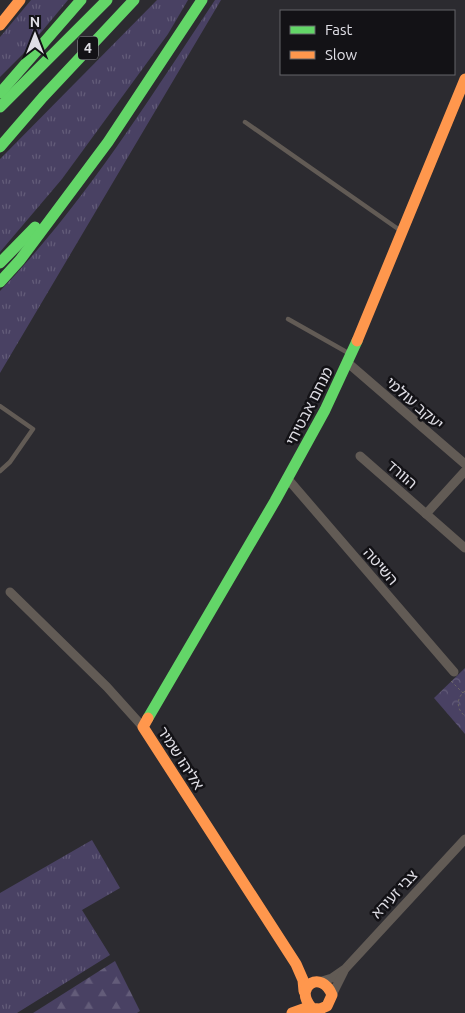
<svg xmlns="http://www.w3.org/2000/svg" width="465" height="1013" font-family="Ubuntu,'Noto Sans Hebrew',sans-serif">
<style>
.grass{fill:url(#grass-tufts)}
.forest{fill:url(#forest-firs)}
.park{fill:url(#park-crowns)}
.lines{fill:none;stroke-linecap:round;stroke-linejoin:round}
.path{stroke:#6b6664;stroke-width:1;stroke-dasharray:2.5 2.5;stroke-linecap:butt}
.lane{stroke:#625b55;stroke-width:4.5}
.street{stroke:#625b55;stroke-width:9}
.fast{stroke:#63d668;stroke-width:11}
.slow{stroke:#ff974d;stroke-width:11}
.labels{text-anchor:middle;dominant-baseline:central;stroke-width:5;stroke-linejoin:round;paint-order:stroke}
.shield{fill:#131216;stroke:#a2a2a8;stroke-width:1}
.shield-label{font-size:14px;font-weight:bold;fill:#e0dfe6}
.street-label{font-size:15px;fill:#e0dfe6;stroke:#131216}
</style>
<defs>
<pattern id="grass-tufts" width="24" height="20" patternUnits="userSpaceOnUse" patternTransform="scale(1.25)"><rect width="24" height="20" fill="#494163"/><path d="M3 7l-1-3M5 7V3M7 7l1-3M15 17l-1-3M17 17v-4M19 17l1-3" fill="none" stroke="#635c79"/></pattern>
<pattern id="forest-firs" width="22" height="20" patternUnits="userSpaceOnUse" patternTransform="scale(1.25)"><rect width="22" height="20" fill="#494163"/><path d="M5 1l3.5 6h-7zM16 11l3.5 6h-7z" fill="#635c79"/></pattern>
<pattern id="park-crowns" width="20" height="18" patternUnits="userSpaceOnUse" patternTransform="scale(1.25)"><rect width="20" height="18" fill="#494163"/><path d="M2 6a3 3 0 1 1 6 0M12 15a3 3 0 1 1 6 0" fill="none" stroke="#635c79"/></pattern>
</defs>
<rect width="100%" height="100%" fill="#2c2b30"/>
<!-- grass -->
<g class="grass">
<polygon points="31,0 68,0 23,54 0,77 0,37"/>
<polygon points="157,0 188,0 168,34 62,179 0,252 0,159"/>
<path d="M 215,0 L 221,0 L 0,373 L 0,291 C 84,204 148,101 215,0 Z"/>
<polygon points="92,840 120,888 82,910 110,955 17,1013 0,1013 0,893"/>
</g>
<!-- forest -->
<polygon class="forest" points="115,961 140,1011 137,1013 33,1013"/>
<!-- park -->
<polygon class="park" points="465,668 465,734 434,698"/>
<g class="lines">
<!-- path -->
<g class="path">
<polyline points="451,681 463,693"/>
<path d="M 465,691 C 456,698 456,709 465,716"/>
</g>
<!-- lane -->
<g class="lane">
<polyline points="245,122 401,231"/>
<polyline points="288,319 350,354"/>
<polyline points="0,406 33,429 10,462 0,471"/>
</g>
<!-- street -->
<g class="street">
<polyline points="348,363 465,464"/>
<polyline points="360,456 465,548"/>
<polyline points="287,478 454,672"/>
<polyline points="426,514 465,471"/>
<polyline points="10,592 107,687 143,727"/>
<polyline points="322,981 332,978 345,969 465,839"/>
<polyline points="332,995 344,971"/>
</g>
<!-- fast -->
<g class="fast">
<polyline points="0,93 81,0"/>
<polyline points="0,107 107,0"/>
<polyline points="0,147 43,97 134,0"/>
<polyline points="0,263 35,227"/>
<polyline points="0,282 20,260 108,142 202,0"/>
<polyline points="148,718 275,501 325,410 357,341"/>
</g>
<!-- slow -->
<g class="slow">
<polyline points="0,25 20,0"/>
<polyline points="357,341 465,79"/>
<polyline points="148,718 143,727 296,964 303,980 304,991"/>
<path d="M 292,1013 L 306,1008 L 320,1009 L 327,1006 L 332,995 C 322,969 293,986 311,1007"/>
</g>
</g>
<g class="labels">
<!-- shield labels -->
<rect class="shield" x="78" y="36.5" width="20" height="23" rx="4"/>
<g class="shield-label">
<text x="88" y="48">4</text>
</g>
<!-- street labels -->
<g class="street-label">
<text transform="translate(415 403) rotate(41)">יעקב עולמי</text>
<text transform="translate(309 406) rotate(-63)">מנחם אבטיחי</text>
<text transform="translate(402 474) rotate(41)">הוורד</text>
<text transform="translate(381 566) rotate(49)">השיטה</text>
<text transform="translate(181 758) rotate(57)">אליהו שמיר</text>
<text transform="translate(394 894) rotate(-47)">צבי זעירא</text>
</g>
</g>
<!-- legend -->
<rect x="280" y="10" width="175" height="65" fill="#131216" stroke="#656469"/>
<rect x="290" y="26" width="25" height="8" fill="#63d668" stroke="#656469"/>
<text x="325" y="35" font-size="15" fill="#e0dfe6">Fast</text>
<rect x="290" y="51" width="25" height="8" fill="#ff974d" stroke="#656469"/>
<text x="325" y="60" font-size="15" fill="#e0dfe6">Slow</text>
<!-- north arrow -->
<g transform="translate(35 35)" stroke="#131216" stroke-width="4" paint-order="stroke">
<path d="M0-4L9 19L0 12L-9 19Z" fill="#e0dfe6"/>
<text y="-8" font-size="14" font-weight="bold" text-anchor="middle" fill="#e0dfe6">N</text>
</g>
</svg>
